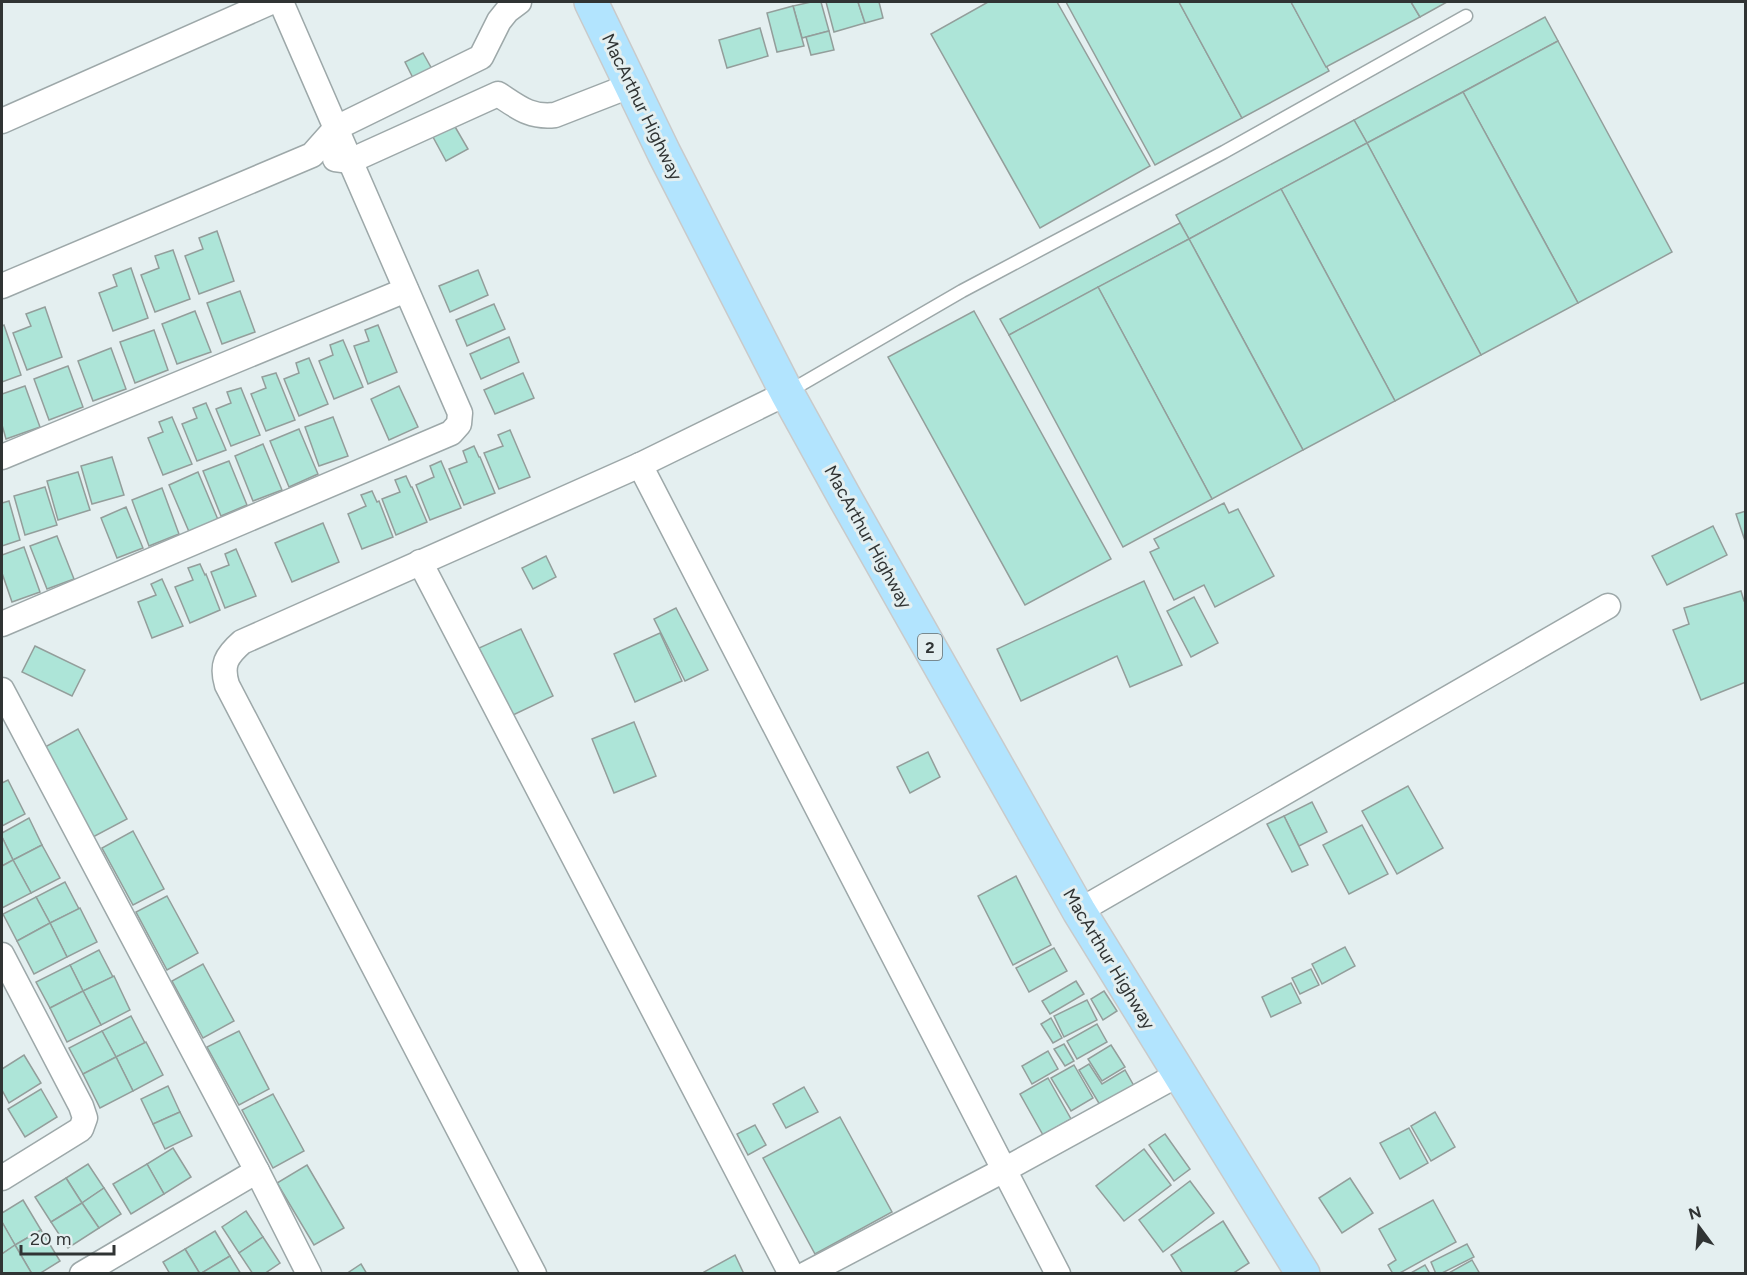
<svg xmlns="http://www.w3.org/2000/svg" width="1747" height="1275" font-family="Figtree,sans-serif">
<style>
.building{fill:#ade5d8;stroke:#939e9b;stroke-width:1.5}
.lines{fill:none;stroke-linecap:round;stroke-linejoin:round}
.service-casing{stroke:#9da8a9;stroke-width:15}
.minor-casing{stroke:#9da8a9;stroke-width:27}
.trunk-casing{stroke:#c9caca;stroke-width:36}
.service{stroke:#fff;stroke-width:12}
.minor{stroke:#fff;stroke-width:24}
.trunk{stroke:#b2e4fe;stroke-width:33}
.labels{text-anchor:middle;dominant-baseline:central;stroke-width:6;stroke-linejoin:round;paint-order:stroke}
.shield{fill:#e4eff0;stroke:#666c6c;stroke-width:1.5}
.shield-label{font-size:16px;font-weight:bold;fill:#303434}
.street-label{font-size:18px;fill:#303434;stroke:#e4eff0}
</style>
<rect width="100%" height="100%" fill="#e4eff0"/>
<!-- building -->
<g class="building">
<polygon points="811,2 821,2 829,31 802,38 793,6"/>
<polygon points="826,2 858,2 865,23 834,32"/>
<polygon points="858,2 879,2 883,18 865,23"/>
<polygon points="988,2 1057,2 1150,166 1040,228 931,34"/>
<polygon points="1066,2 1179,2 1242,118 1155,165"/>
<polygon points="1179,2 1291,2 1329,71 1242,118"/>
<polygon points="1291,2 1411,2 1420,17 1326,67"/>
<polygon points="1411,2 1447,2 1420,17"/>
<polygon points="793,6 804,46 777,52 767,13"/>
<polygon points="1545,17 1558,41 1367,143 1354,120"/>
<polygon points="760,28 768,56 727,68 719,40"/>
<polygon points="829,31 834,50 811,55 806,37"/>
<polygon points="1558,41 1672,252 1578,303 1463,92"/>
<polygon points="423,53 433,71 414,80 405,62"/>
<polygon points="1463,92 1578,303 1481,355 1367,143"/>
<polygon points="1354,120 1367,143 1189,239 1176,215"/>
<polygon points="454,125 468,149 446,161 433,137"/>
<polygon points="1367,143 1481,355 1395,401 1281,189"/>
<polygon points="1281,189 1395,401 1303,450 1189,239"/>
<polygon points="1180,223 1189,239 1009,335 1000,319"/>
<polygon points="217,231 234,281 199,294 185,256 203,249 199,238"/>
<polygon points="1189,239 1303,450 1212,499 1098,287"/>
<polygon points="173,250 190,299 155,312 141,275 159,268 155,256"/>
<polygon points="131,268 148,318 113,331 99,293 117,286 113,275"/>
<polygon points="478,270 488,295 450,312 439,286"/>
<polygon points="1098,287 1212,499 1123,547 1009,335"/>
<polygon points="240,291 255,332 222,344 207,303"/>
<polygon points="494,304 505,329 467,346 456,320"/>
<polygon points="45,307 62,357 27,370 13,333 31,326 26,314"/>
<polygon points="195,311 211,352 177,364 162,324"/>
<polygon points="974,311 1111,559 1025,605 888,357"/>
<polygon points="4,325 21,375 2,382 2,326"/>
<polygon points="378,325 397,372 368,384 354,346 369,341 365,330"/>
<polygon points="154,330 168,370 135,383 120,342"/>
<polygon points="509,337 519,362 481,379 470,354"/>
<polygon points="343,340 363,387 334,399 319,361 333,355 330,345"/>
<polygon points="111,348 126,389 93,401 78,361"/>
<polygon points="309,358 328,404 299,416 284,379 299,373 296,363"/>
<polygon points="68,366 83,407 49,420 34,379"/>
<polygon points="276,373 295,420 266,431 251,394 266,388 262,377"/>
<polygon points="523,373 534,398 495,414 484,390"/>
<polygon points="25,386 40,427 6,439 2,425 2,394"/>
<polygon points="399,386 418,427 389,440 371,399"/>
<polygon points="241,388 260,435 231,446 216,409 231,403 227,392"/>
<polygon points="206,403 226,450 197,461 182,424 197,418 193,408"/>
<polygon points="172,417 192,464 163,475 148,438 163,432 159,422"/>
<polygon points="333,417 348,456 319,466 305,427"/>
<polygon points="299,429 318,474 289,487 270,441"/>
<polygon points="510,430 530,477 499,489 484,453 503,446 498,435"/>
<polygon points="263,444 282,490 253,501 235,456"/>
<polygon points="474,446 479,457 480,457 495,493 464,505 449,469 467,462 463,451"/>
<polygon points="112,457 124,495 92,504 81,466"/>
<polygon points="229,461 247,505 221,516 203,471"/>
<polygon points="441,461 461,508 430,520 416,485 434,477 430,466"/>
<polygon points="78,472 90,510 58,520 47,481"/>
<polygon points="198,472 219,522 190,534 169,485"/>
<polygon points="406,476 411,487 412,487 427,522 396,535 382,499 400,492 395,480"/>
<polygon points="45,487 57,525 25,535 14,496"/>
<polygon points="162,488 179,534 149,546 132,500"/>
<polygon points="372,491 377,502 379,501 393,537 362,549 348,514 366,506 361,495"/>
<polygon points="9,501 20,540 2,546 2,503"/>
<polygon points="1224,503 1229,513 1238,509 1274,576 1215,607 1204,585 1174,600 1150,552 1159,548 1154,539"/>
<polygon points="126,507 143,548 117,558 101,518"/>
<polygon points="1746,511 1746,544 1736,514"/>
<polygon points="323,523 339,562 292,582 275,543"/>
<polygon points="1713,526 1727,555 1667,585 1652,556"/>
<polygon points="57,536 74,579 47,589 30,546"/>
<polygon points="24,547 40,592 12,602 2,573 2,555"/>
<polygon points="236,549 256,596 225,608 211,572 229,565 225,554"/>
<polygon points="546,556 556,577 533,589 522,568"/>
<polygon points="200,564 205,575 206,574 220,610 190,623 175,587 193,580 188,568"/>
<polygon points="162,579 183,626 152,638 138,602 156,595 151,584"/>
<polygon points="1144,581 1182,665 1130,687 1117,656 1021,701 997,649"/>
<polygon points="1741,591 1744,601 1746,601 1746,682 1701,700 1673,630 1689,624 1684,608"/>
<polygon points="1194,597 1218,643 1191,657 1167,611"/>
<polygon points="676,608 708,670 685,681 654,619"/>
<polygon points="521,629 553,696 511,716 479,648"/>
<polygon points="660,633 682,681 635,702 614,654"/>
<polygon points="35,646 85,670 72,696 22,672"/>
<polygon points="634,722 656,776 614,793 592,739"/>
<polygon points="78,729 127,819 93,837 45,747"/>
<polygon points="928,752 940,777 910,793 897,767"/>
<polygon points="8,780 25,814 2,826 2,783"/>
<polygon points="1408,786 1443,848 1397,874 1362,811"/>
<polygon points="1312,802 1327,832 1299,846 1284,816"/>
<polygon points="1284,816 1308,865 1292,872 1267,824"/>
<polygon points="29,818 42,845 13,860 2,837 2,833"/>
<polygon points="1362,825 1388,874 1349,894 1323,845"/>
<polygon points="133,831 164,889 133,905 102,848"/>
<polygon points="2,837 13,860 2,866"/>
<polygon points="42,845 60,878 31,893 13,860"/>
<polygon points="13,860 31,893 2,908 2,866"/>
<polygon points="1016,876 1051,945 1013,965 978,896"/>
<polygon points="65,882 79,909 50,923 36,897"/>
<polygon points="167,896 198,953 167,970 136,912"/>
<polygon points="36,897 50,923 17,941 3,914"/>
<polygon points="80,908 97,942 67,957 50,923"/>
<polygon points="50,923 67,957 34,974 17,941"/>
<polygon points="1345,947 1355,966 1322,984 1312,964"/>
<polygon points="1054,948 1067,971 1029,992 1016,968"/>
<polygon points="99,950 113,977 83,991 70,965"/>
<polygon points="203,964 234,1021 203,1038 172,981"/>
<polygon points="70,965 83,991 50,1008 36,982"/>
<polygon points="1311,969 1319,985 1300,994 1292,978"/>
<polygon points="114,976 130,1010 101,1025 83,991"/>
<polygon points="1076,981 1084,994 1050,1014 1042,1001"/>
<polygon points="1291,983 1301,1003 1271,1017 1262,997"/>
<polygon points="83,991 101,1025 67,1042 50,1008"/>
<polygon points="1104,991 1117,1011 1103,1020 1091,999"/>
<polygon points="1087,1000 1097,1020 1064,1037 1054,1016"/>
<polygon points="131,1016 145,1043 116,1057 102,1031"/>
<polygon points="1051,1018 1062,1038 1053,1043 1041,1024"/>
<polygon points="1097,1024 1107,1042 1077,1059 1067,1041"/>
<polygon points="102,1031 116,1057 83,1074 69,1048"/>
<polygon points="239,1031 269,1089 239,1105 207,1047"/>
<polygon points="146,1042 163,1075 133,1091 116,1057"/>
<polygon points="1064,1044 1074,1061 1065,1066 1054,1049"/>
<polygon points="1111,1045 1125,1067 1102,1081 1088,1059"/>
<polygon points="1048,1051 1058,1069 1032,1084 1022,1066"/>
<polygon points="24,1055 41,1083 9,1103 2,1090 2,1069"/>
<polygon points="116,1057 133,1091 100,1108 83,1074"/>
<polygon points="1089,1064 1102,1084 1125,1070 1134,1086 1100,1105 1079,1070"/>
<polygon points="1074,1065 1093,1098 1071,1111 1051,1078"/>
<polygon points="1048,1078 1071,1119 1043,1135 1020,1094"/>
<polygon points="168,1086 180,1112 153,1124 141,1099"/>
<polygon points="804,1087 818,1112 786,1128 773,1104"/>
<polygon points="41,1089 57,1117 25,1137 8,1109"/>
<polygon points="273,1094 304,1151 273,1168 242,1110"/>
<polygon points="180,1112 192,1136 165,1149 153,1124"/>
<polygon points="1435,1112 1455,1147 1431,1161 1411,1126"/>
<polygon points="840,1117 892,1212 815,1254 763,1158"/>
<polygon points="755,1125 766,1145 748,1155 737,1134"/>
<polygon points="1409,1128 1428,1163 1400,1179 1380,1143"/>
<polygon points="1165,1134 1190,1169 1174,1181 1149,1145"/>
<polygon points="173,1148 191,1177 164,1194 147,1164"/>
<polygon points="1144,1149 1171,1185 1124,1221 1096,1186"/>
<polygon points="88,1164 104,1188 82,1203 66,1178"/>
<polygon points="147,1164 164,1194 131,1214 113,1184"/>
<polygon points="307,1165 344,1228 314,1245 277,1183"/>
<polygon points="66,1178 82,1203 51,1222 35,1197"/>
<polygon points="1350,1178 1373,1213 1342,1233 1319,1198"/>
<polygon points="1190,1181 1214,1213 1163,1252 1139,1220"/>
<polygon points="104,1188 121,1214 99,1228 82,1203"/>
<polygon points="23,1200 41,1230 15,1245 2,1222 2,1213"/>
<polygon points="1433,1200 1456,1242 1398,1274 1393,1274 1388,1265 1396,1260 1379,1229"/>
<polygon points="82,1203 99,1228 68,1248 51,1222"/>
<polygon points="246,1211 263,1237 239,1253 222,1227"/>
<polygon points="1223,1221 1249,1263 1232,1274 1183,1274 1171,1255"/>
<polygon points="2,1222 15,1245 2,1254"/>
<polygon points="41,1230 60,1261 39,1274 32,1274 15,1245"/>
<polygon points="215,1231 230,1256 200,1274 185,1249"/>
<polygon points="263,1237 280,1263 264,1274 253,1274 239,1253"/>
<polygon points="1467,1244 1474,1257 1440,1274 1436,1274 1431,1262"/>
<polygon points="15,1245 32,1274 2,1274 2,1254"/>
<polygon points="185,1249 200,1274 170,1274 163,1262"/>
<polygon points="735,1255 744,1274 705,1274 704,1272"/>
<polygon points="230,1256 241,1274 200,1274"/>
<polygon points="1472,1260 1480,1274 1447,1274"/>
<polygon points="361,1264 367,1274 346,1274"/>
<polygon points="1425,1265 1430,1274 1409,1274"/>
</g>
<g class="lines">
<defs>
<polyline id="service" points="788,392 962,291 1224,152 1466,16"/>
<g id="minor">
<polyline points="2,121 271,2"/>
<path d="M 335,159 L 350,161 L 498,94 C 518,107 530,118 555,115 L 632,85"/>
<polyline points="2,286 312,155 336,128 481,57 499,21 507,11 519,2"/>
<polyline points="2,457 406,290"/>
<polyline points="640,465 1058,1274"/>
<polyline points="420,562 791,1274"/>
<polyline points="2,624 451,433 459,424 460,413 281,2"/>
<polyline points="2,690 257,1171 309,1274"/>
<polyline points="1079,911 1608,606"/>
<polyline points="2,955 81,1106 85,1118 81,1129 2,1178"/>
<polyline points="82,1274 257,1171"/>
<path d="M 534,1274 L 227,685 C 221,665 226,656 242,642 L 640,465 L 787,393"/>
<polyline points="806,1274 1004,1170 1179,1074"/>
</g>
<polyline id="trunk" points="591,2 664,153 787,393 845,498 1079,911 1303,1274"/>
</defs>
<!-- service casing -->
<use href="#service" class="service-casing"/>
<!-- minor casing -->
<use href="#minor" class="minor-casing"/>
<!-- trunk casing -->
<use href="#trunk" class="trunk-casing"/>
<!-- service -->
<use href="#service" class="service"/>
<!-- minor -->
<use href="#minor" class="minor"/>
<!-- trunk -->
<use href="#trunk" class="trunk"/>
</g>
<g class="labels">
<!-- shield labels -->
<rect class="shield" x="918" y="634" width="24" height="26" rx="4.5"/>
<g class="shield-label">
<text x="930" y="647">2</text>
</g>
<!-- street labels -->
<g class="street-label">
<text transform="translate(642 107) rotate(64)">MacArthur Highway</text>
<text transform="translate(868 537) rotate(61)">MacArthur Highway</text>
<text transform="translate(1109 959) rotate(59)">MacArthur Highway</text>
</g>
</g>
<!-- border -->
<rect width="1747" height="1275" fill="none" stroke="#303434" stroke-width="6"/>
<!-- north arrow -->
<g transform="translate(1699 1227) rotate(344)" stroke="#e4eff0" stroke-width="4.5" paint-order="stroke">
<path d="M0-4.5L10 22L0 15L-10 22Z" fill="#303434"/>
<text y="-9" font-size="16" font-weight="bold" text-anchor="middle" fill="#303434">N</text>
</g>
<!-- scale -->
<path d="M21 1245v9h93v-9" fill="none" stroke="#303434" stroke-width="3"/>
<text x="30" y="1245" font-size="18" fill="#303434" stroke="#e4eff0" stroke-width="4.5" paint-order="stroke">20 m</text>
</svg>
